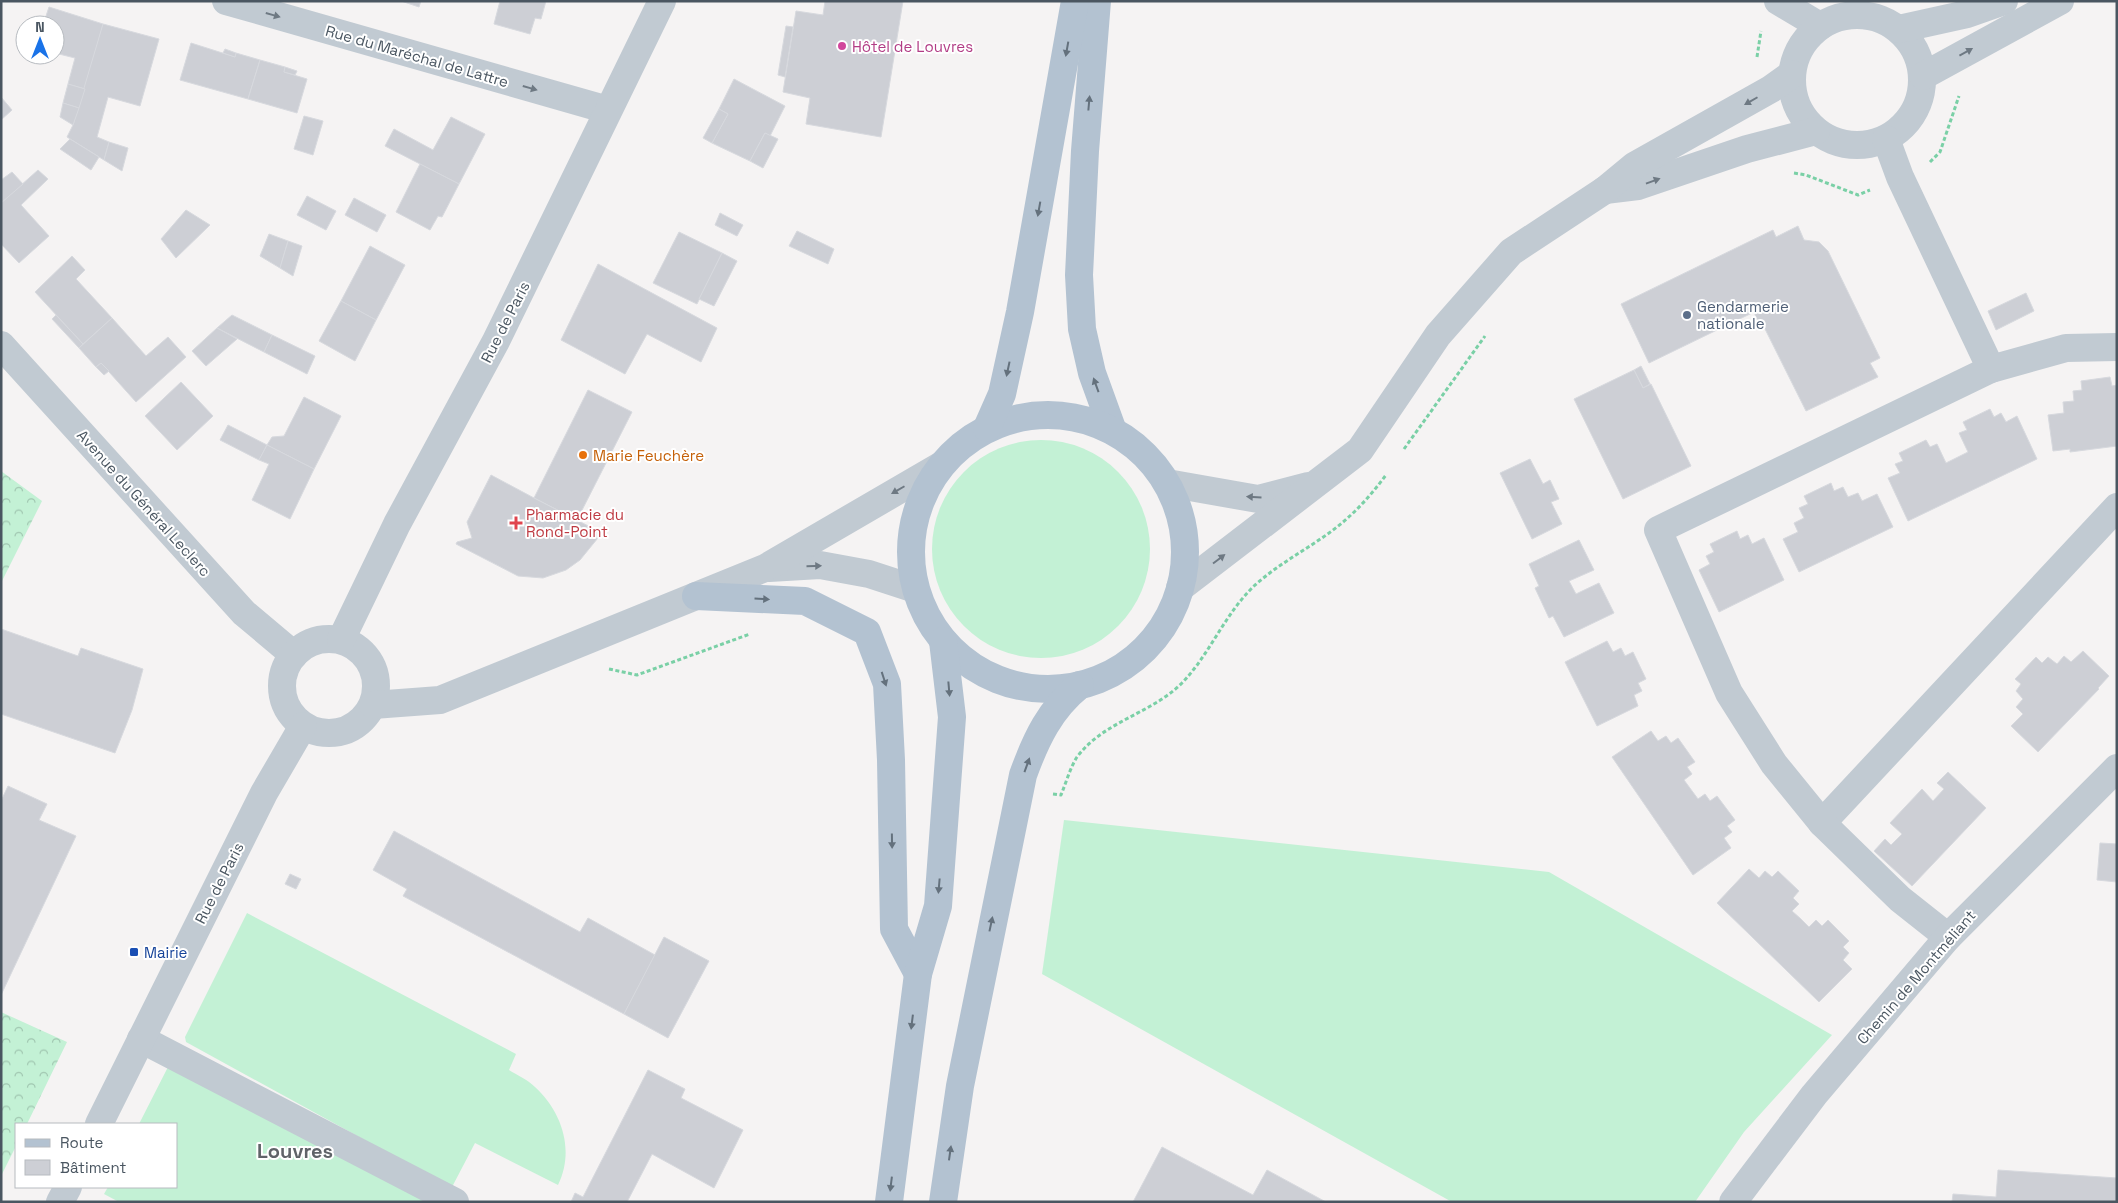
<svg xmlns="http://www.w3.org/2000/svg" width="2118" height="1203" font-family="'Space Grotesk',sans-serif">
<style>
.grass{fill:#c3f1d5}
.forest{fill:url(#forest-crowns)}
.building{fill:#cdcfd5;stroke:#d7d9de}
.lines{fill:none;stroke-linecap:round;stroke-linejoin:round}
.path{stroke:#7ad0a6;stroke-width:3;stroke-dasharray:4 2.5;stroke-linecap:butt}
.minor{stroke:#c1cad2;stroke-width:28}
.major{stroke:#b3c2d1;stroke-width:28}
.oneway{fill:#6e7983}
.oneway2{fill:#64717d}
.hotel-dot{fill:#d1479c;stroke:#fff;stroke-width:2}
.service-dot{fill:#5c6f8a;stroke:#fff;stroke-width:2}
.food-dot{fill:#e8710a;stroke:#fff;stroke-width:2}
.health-dot{fill:#e0444e;stroke:#fff;stroke-width:2}
.transit-dot{fill:#1a4fb4;stroke:#fff;stroke-width:2}
.labels{text-anchor:middle;dominant-baseline:central;stroke-width:4;stroke-linejoin:round;paint-order:stroke}
.hotel-label{font-size:15px;fill:#b23c85;stroke:#fff;text-anchor:start}
.street-label{font-size:15px;fill:#4a5661;stroke:#fff}
.service-label{font-size:15px;fill:#4e5e75;stroke:#fff;text-anchor:start}
.food-label{font-size:15px;fill:#c56008;stroke:#fff;text-anchor:start}
.health-label{font-size:15px;fill:#be3a42;stroke:#fff;text-anchor:start}
.transit-label{font-size:15px;fill:#164399;stroke:#fff;text-anchor:start}
.district-label{font-size:20px;font-weight:bold;fill:#5f6368;stroke:#fff}
</style>
<defs>
<pattern id="forest-crowns" width="20" height="18" patternUnits="userSpaceOnUse" patternTransform="scale(1.25)"><rect width="20" height="18" fill="#c3f1d5"/><path d="M2 6a3 3 0 1 1 6 0M12 15a3 3 0 1 1 6 0" fill="none" stroke="#a0c6b0"/></pattern>
</defs>
<rect width="100%" height="100%" fill="#f5f3f3"/>
<!-- grass -->
<g class="grass">
<circle cx="1041" cy="549" r="109"/>
<polygon points="1064,820 1549,872 1832,1035 1744,1132 1695,1202 1452,1202 1042,974"/>
<path d="M 247,913 L 516,1054 L 509,1070 C 517,1075 528,1080 535,1087 C 562,1112 575,1150 558,1185 L 475,1143 L 452,1187 L 443,1183 L 186,1042 L 185,1037 Z"/>
<polygon points="169,1065 433,1202 119,1202 104,1194 108,1187 176,1187 176,1124 139,1124"/>
</g>
<!-- forest -->
<g class="forest">
<polygon points="1,471 42,501 2,581 1,581"/>
<polygon points="1,1012 67,1042 27,1124 16,1124 16,1146 1,1176"/>
</g>
<!-- building -->
<g class="building">
<polygon points="401,1 421,1 419,7"/>
<polygon points="500,1 546,1 541,19 535,18 530,34 494,24"/>
<polygon points="825,1 903,1 881,137 806,124 810,98 783,92 796,11 823,15"/>
<polygon points="49,7 103,24 85,89 68,84 75,58 55,53 55,25 43,25"/>
<polygon points="103,24 159,39 140,106 108,97 97,137 109,142 104,160 67,137 73,125"/>
<polygon points="786,26 793,27 785,77 778,75"/>
<polygon points="191,43 235,57 236,53 260,60 248,99 180,80"/>
<polygon points="225,49 236,53 235,57 223,53"/>
<polygon points="260,60 285,67 284,72 307,79 297,113 248,99"/>
<polygon points="285,67 297,71 295,75 284,72"/>
<polygon points="734,79 785,106 770,136 765,133 750,161 712,143 728,114 719,109"/>
<polygon points="68,84 85,89 79,108 63,103"/>
<polygon points="1,97 12,110 1,120"/>
<polygon points="63,103 79,108 73,125 60,117"/>
<polygon points="719,109 728,114 712,143 703,138"/>
<polygon points="304,116 323,121 313,155 294,149"/>
<polygon points="451,117 485,134 459,184 385,146 394,129 433,150"/>
<polygon points="765,133 778,139 763,168 750,161"/>
<polygon points="70,139 99,157 91,170 60,149"/>
<polygon points="109,142 128,148 122,171 104,160"/>
<polygon points="420,164 459,184 442,217 438,216 430,230 396,212"/>
<polygon points="38,170 48,179 21,205 49,236 19,263 1,244 1,203"/>
<polygon points="12,172 23,184 1,203 1,180"/>
<polygon points="307,196 336,211 326,230 297,215"/>
<polygon points="354,198 386,215 377,232 345,215"/>
<polygon points="186,210 210,225 176,258 161,239"/>
<polygon points="720,213 743,225 737,236 715,225"/>
<polygon points="1798,226 1804,240 1819,242 1828,251 1880,358 1870,363 1878,377 1806,411 1762,323 1759,324 1754,312 1649,363 1621,304 1773,230 1776,237"/>
<polygon points="797,231 834,249 828,264 789,246"/>
<polygon points="679,232 722,253 697,304 653,283"/>
<polygon points="269,234 288,241 280,268 260,256"/>
<polygon points="288,241 302,246 293,276 280,268"/>
<polygon points="370,246 405,265 376,320 341,301"/>
<polygon points="722,253 737,261 714,306 699,299"/>
<polygon points="72,256 85,270 76,279 112,318 83,344 35,292"/>
<polygon points="598,264 717,328 701,362 647,334 625,374 561,340"/>
<polygon points="2026,293 2034,311 1996,330 1988,311"/>
<polygon points="341,301 376,320 355,361 319,341"/>
<polygon points="56,315 83,344 79,348 52,319"/>
<polygon points="232,315 272,335 264,352 217,328"/>
<polygon points="112,318 146,356 168,337 186,357 136,402 101,363 96,367 79,348"/>
<polygon points="217,328 237,339 206,366 192,351"/>
<polygon points="272,335 315,356 307,374 264,352"/>
<polygon points="101,363 109,371 104,375 96,367"/>
<polygon points="1641,366 1650,384 1643,388 1634,370"/>
<polygon points="1634,370 1643,388 1651,384 1691,466 1623,499 1574,399"/>
<polygon points="2110,377 2112,386 2117,385 2117,446 2070,452 2070,449 2053,451 2048,415 2064,413 2063,402 2074,401 2073,391 2082,390 2081,381"/>
<polygon points="181,382 213,416 177,450 145,416"/>
<polygon points="588,390 632,412 577,520 534,498"/>
<polygon points="304,397 341,416 314,469 267,445 272,437 284,436"/>
<polygon points="1990,409 1994,417 2001,413 2006,422 2017,416 2037,459 1908,521 1888,478 1900,473 1895,464 1903,461 1899,453 1926,440 1930,447 1937,444 1946,463 1968,452 1959,433 1967,430 1963,422"/>
<polygon points="228,425 267,445 259,460 220,440"/>
<polygon points="267,445 314,469 290,519 252,500 269,464 259,460"/>
<polygon points="1530,459 1543,484 1550,480 1559,499 1551,502 1562,524 1532,539 1500,473"/>
<polygon points="491,475 534,498 602,533 580,560 566,570 543,578 518,576 456,544 457,542 472,538 467,522"/>
<polygon points="1831,483 1834,491 1843,487 1848,497 1858,493 1862,501 1877,494 1893,527 1799,572 1783,539 1798,532 1794,523 1804,518 1799,508 1808,504 1804,496"/>
<polygon points="1737,531 1740,539 1748,535 1752,544 1764,538 1784,580 1719,612 1699,570 1710,564 1706,556 1714,552 1710,544"/>
<polygon points="1579,540 1594,570 1569,581 1576,594 1599,583 1614,613 1564,637 1553,616 1549,618 1535,588 1539,586 1529,564"/>
<polygon points="1,629 78,656 81,648 143,669 132,710 115,753 1,714"/>
<polygon points="1607,641 1613,652 1621,648 1625,656 1633,652 1646,679 1638,683 1642,691 1634,695 1638,706 1597,726 1565,662"/>
<polygon points="2083,651 2109,676 2098,688 2099,689 2038,752 2011,726 2023,714 2016,707 2023,699 2016,691 2021,684 2015,679 2036,657 2042,663 2048,657 2057,664 2064,656 2071,662"/>
<polygon points="1651,731 1658,741 1666,736 1671,743 1678,738 1695,762 1687,767 1692,774 1684,780 1698,799 1705,794 1710,801 1717,796 1735,820 1727,826 1732,832 1724,838 1731,848 1693,875 1612,757"/>
<polygon points="1948,772 1986,808 1912,886 1874,851 1885,839 1891,845 1902,834 1890,823 1922,789 1933,801 1944,789 1937,783"/>
<polygon points="8,786 47,804 39,820 76,836 1,995 1,801"/>
<polygon points="394,831 580,932 588,918 655,955 624,1014 403,896 407,889 373,870"/>
<polygon points="2100,843 2117,844 2117,882 2097,880"/>
<polygon points="1749,869 1759,878 1765,871 1772,877 1778,871 1799,891 1793,898 1799,904 1792,911 1801,919 1809,927 1816,920 1822,926 1828,920 1849,941 1843,947 1849,953 1843,960 1852,969 1819,1002 1717,903"/>
<polygon points="290,874 301,879 296,889 285,884"/>
<polygon points="664,937 709,961 668,1038 624,1014"/>
<polygon points="648,1070 685,1089 681,1098 743,1130 714,1188 652,1154 627,1202 571,1202 575,1193 583,1197"/>
<polygon points="1162,1147 1253,1195 1267,1170 1326,1202 1133,1202"/>
<polygon points="1998,1170 2117,1178 2117,1202 1952,1202 1953,1194 1996,1197"/>
</g>
<g class="lines">
<!-- path -->
<g class="path">
<polyline points="1757,57 1761,31"/>
<polyline points="1930,162 1940,152 1959,96"/>
<polyline points="1794,173 1806,175 1858,195 1870,190"/>
<polyline points="1404,449 1485,336"/>
<polyline points="609,669 637,675 750,634"/>
<path d="M 1053,794 L 1061,795 C 1066,783 1070,768 1077,757 C 1104,721 1151,714 1182,683 C 1210,654 1224,615 1254,586 C 1279,563 1310,548 1337,527 C 1356,512 1372,494 1386,475"/>
</g>
<!-- minor -->
<g class="minor">
<polyline points="226,1 608,110"/>
<polyline points="1778,1 1820,26"/>
<circle cx="1857" cy="80" r="65"/>
<polyline points="1899,29 1967,14 2004,1"/>
<polyline points="1923,76 2060,1"/>
<polyline points="1886,139 1900,177 1991,369"/>
<polyline points="1605,190 1638,186 1747,149 1816,131"/>
<polyline points="1,345 244,613 294,655"/>
<polyline points="1167,483 1258,499 1308,486"/>
<polyline points="769,568 820,565 869,574 915,589"/>
<polyline points="1180,588 1360,450 1438,335 1511,252 1605,190 1634,166 1771,89 1792,74"/>
<circle cx="329" cy="686" r="47"/>
<polyline points="341,640 397,524 496,341 662,1"/>
<polyline points="373,705 440,700 765,568 940,466"/>
<polyline points="1822,823 2117,507"/>
<polyline points="1948,937 1900,899 1822,823 1774,764 1729,693 1658,530 1991,369 2066,348 2117,347"/>
<polyline points="141,1039 455,1202"/>
<polyline points="99,1124 264,793 303,726"/>
<polyline points="60,1202 68,1187"/>
<polyline points="1733,1202 1814,1095 1948,937 2117,768"/>
</g>
<!-- major -->
<g class="major">
<polyline points="1097,1 1085,151 1079,275 1082,329 1092,373 1113,431"/>
<circle cx="1048" cy="552" r="137"/>
<polyline points="987,428 1002,394 1020,312 1075,1"/>
<polyline points="696,596 805,601 867,632 887,684 891,760 894,929 918,974"/>
<polyline points="889,1202 918,974 938,906 952,717 943,641"/>
<path d="M 943,1202 L 960,1086 L 1023,775 C 1036,739 1050,709 1080,685"/>
</g>
</g>
<!-- one-way arrows -->
<defs><path id="oneway-solid" d="M-6-.8H1V-3.2L6.5 0L1 3.2V.8H-6Z" transform="scale(1.25)"/></defs>
<g class="oneway">
<use href="#oneway-solid" transform="translate(273 15) rotate(16)"/>
<use href="#oneway-solid" transform="translate(1966 52) rotate(-29)"/>
<use href="#oneway-solid" transform="translate(530 88) rotate(16)"/>
<use href="#oneway-solid" transform="translate(1751 101) rotate(150)"/>
<use href="#oneway-solid" transform="translate(1653 181) rotate(-20)"/>
<use href="#oneway-solid" transform="translate(898 490) rotate(150)"/>
<use href="#oneway-solid" transform="translate(1254 497) rotate(-177)"/>
<use href="#oneway-solid" transform="translate(1219 559) rotate(-37)"/>
<use href="#oneway-solid" transform="translate(814 566) rotate(-1)"/>
</g>
<g class="oneway2">
<use href="#oneway-solid" transform="translate(1067 49) rotate(100)"/>
<use href="#oneway-solid" transform="translate(1089 103) rotate(-85)"/>
<use href="#oneway-solid" transform="translate(1039 209) rotate(100)"/>
<use href="#oneway-solid" transform="translate(1008 369) rotate(102)"/>
<use href="#oneway-solid" transform="translate(1096 385) rotate(-110)"/>
<use href="#oneway-solid" transform="translate(762 599) rotate(3)"/>
<use href="#oneway-solid" transform="translate(884 679) rotate(72)"/>
<use href="#oneway-solid" transform="translate(949 689) rotate(85)"/>
<use href="#oneway-solid" transform="translate(1027 765) rotate(-70)"/>
<use href="#oneway-solid" transform="translate(892 841) rotate(89)"/>
<use href="#oneway-solid" transform="translate(939 886) rotate(95)"/>
<use href="#oneway-solid" transform="translate(991 924) rotate(-78)"/>
<use href="#oneway-solid" transform="translate(912 1022) rotate(97)"/>
<use href="#oneway-solid" transform="translate(950 1153) rotate(-82)"/>
<use href="#oneway-solid" transform="translate(891 1184) rotate(97)"/>
</g>
<!-- markers -->
<circle class="hotel-dot" cx="842" cy="46" r="5"/>
<circle class="service-dot" cx="1687" cy="315" r="5"/>
<circle class="food-dot" cx="583" cy="455" r="5"/>
<path class="health-dot" d="M513.5 515.5h5v5h5v5h-5v5h-5v-5h-5v-5h5z"/>
<rect class="transit-dot" x="129" y="947" width="10" height="10" rx="2.5"/>
<g class="labels">
<!-- hotel labels -->
<g class="hotel-label">
<text x="852" y="46">Hôtel de Louvres</text>
</g>
<!-- street labels -->
<g class="street-label">
<text transform="translate(417 56) rotate(16)">Rue du Maréchal de Lattre</text>
<text transform="translate(505 322) rotate(-63)">Rue de Paris</text>
<text transform="translate(144 503) rotate(48)">Avenue du Général Leclerc</text>
<text transform="translate(219 883) rotate(-63)">Rue de Paris</text>
<text transform="translate(1916 977) rotate(-49)">Chemin de Montméliant</text>
</g>
<!-- service labels -->
<g class="service-label">
<text x="1697" y="306">Gendarmerie<tspan x="1697" dy="17">nationale</tspan></text>
</g>
<!-- food labels -->
<g class="food-label">
<text x="593" y="455">Marie Feuchère</text>
</g>
<!-- health labels -->
<g class="health-label">
<text x="526" y="514">Pharmacie du<tspan x="526" dy="17">Rond-Point</tspan></text>
</g>
<!-- transit labels -->
<g class="transit-label">
<text x="144" y="952">Mairie</text>
</g>
<!-- district labels -->
<g class="district-label">
<text x="295" y="1151">Louvres</text>
</g>
</g>
<!-- border -->
<rect width="2118" height="1203" fill="none" stroke="#4a5661" stroke-width="5"/>
<!-- legend -->
<rect x="15" y="1123" width="162" height="65" fill="#ffffff" stroke="#b7bbc0"/>
<rect x="25" y="1139" width="25" height="8" fill="#b3c2d1" stroke="#b7bbc0"/>
<text x="60" y="1148" font-size="15" fill="#4a5661">Route</text>
<rect x="25" y="1160" width="25" height="15" fill="#cdcfd5" stroke="#b7bbc0"/>
<text x="60" y="1173" font-size="15" fill="#4a5661">Bâtiment</text>
<!-- north arrow -->
<g transform="translate(40 40)"><circle r="24" fill="#ffffff" stroke="#b7bbc0"/>
<path d="M0-4L9 19L0 12L-9 19Z" fill="#1a73e8"/>
<text y="-8" font-size="14" font-weight="bold" text-anchor="middle" fill="#4a5661">N</text>
</g>
</svg>
